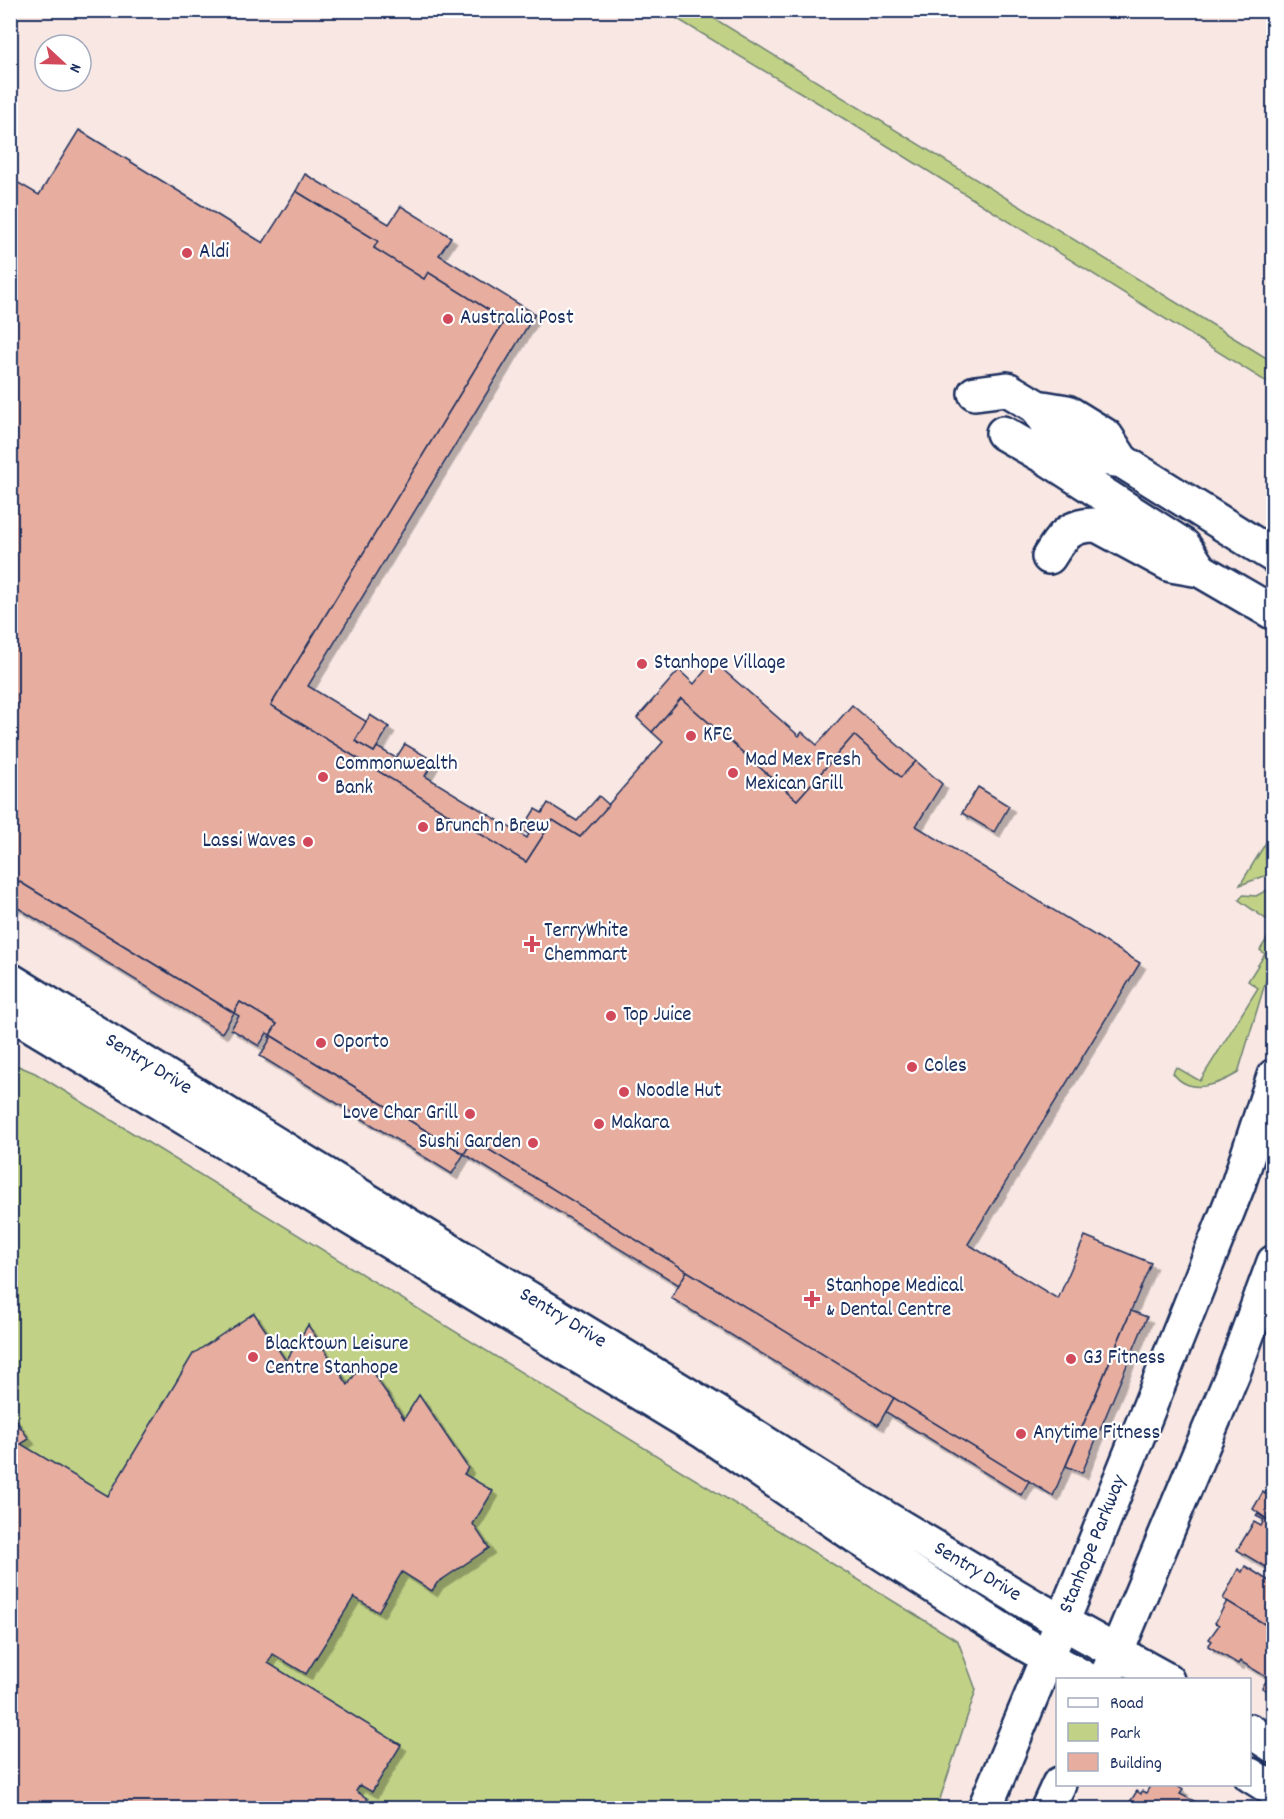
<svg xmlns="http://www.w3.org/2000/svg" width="1284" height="1819" font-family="Dekko,sans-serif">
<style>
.green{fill:#c1d287;stroke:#6e8072;stroke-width:1.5}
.building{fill:#e7aea0;stroke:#1b2f5e;stroke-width:1.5;filter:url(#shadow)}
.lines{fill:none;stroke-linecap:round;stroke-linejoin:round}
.minor-casing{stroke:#1b2f5e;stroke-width:38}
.major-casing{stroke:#1b2f5e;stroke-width:38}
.minor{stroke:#fff;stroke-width:33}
.major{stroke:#fff;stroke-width:33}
.poi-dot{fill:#d1495b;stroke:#fff;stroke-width:2}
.labels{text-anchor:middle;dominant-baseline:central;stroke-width:4.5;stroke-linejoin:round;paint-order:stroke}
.poi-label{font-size:21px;fill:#1b2f5e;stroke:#fff;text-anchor:start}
.street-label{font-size:21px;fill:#1b2f5e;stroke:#fff}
</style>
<defs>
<filter id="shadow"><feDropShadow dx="5.5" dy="5.5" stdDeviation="0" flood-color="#0004"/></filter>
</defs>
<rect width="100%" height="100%" fill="#f8e7e2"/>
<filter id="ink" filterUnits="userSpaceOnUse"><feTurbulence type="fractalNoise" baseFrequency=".0167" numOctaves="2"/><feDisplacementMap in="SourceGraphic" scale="12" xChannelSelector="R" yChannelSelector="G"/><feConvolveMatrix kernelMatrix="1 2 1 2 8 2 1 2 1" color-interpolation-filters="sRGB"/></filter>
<g filter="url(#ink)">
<!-- green -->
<g class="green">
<polygon points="664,11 702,11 1273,362 1273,386 830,110"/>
<polygon points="1273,831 1273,873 1240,885"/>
<polygon points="1273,887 1273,924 1239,900 1243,895 1256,896"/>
<path d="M 1273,929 L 1273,957 L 1238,1073 C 1218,1085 1189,1096 1173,1073 L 1176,1067 L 1200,1081 L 1258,988 L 1248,981 L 1265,954 L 1260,950 Z"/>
<polygon points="11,1063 35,1073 958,1641 976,1690 937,1808 11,1808"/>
</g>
<!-- building -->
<g class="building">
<polygon points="79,130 263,243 296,191 378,241 374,248 399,263 424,279 428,272 505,320 271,705 526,862 553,820 580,837 663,742 652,732 681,698 797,800 854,735 901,777 916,761 942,784 916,826 1140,963 968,1244 1058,1299 1085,1236 1151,1263 1053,1496 473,1140 464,1154 270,1035 277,1024 240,1002 234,1013 10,876 10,178 39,195"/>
<polygon points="305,174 389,224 401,206 451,237 439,255 535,314 308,686 367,722 355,741 374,752 377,747 396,758 405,744 434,761 425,776 527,838 529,834 522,830 535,809 542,813 548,803 577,821 599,796 609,805 580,837 553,820 526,862 271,705 505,320 428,272 424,279 374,248 378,241 296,191"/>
<polygon points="713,661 799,736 802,732 817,745 852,705 916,761 901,777 854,735 797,800 681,698 652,732 637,718 679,670 694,684"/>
<polygon points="370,715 389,727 374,752 355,741"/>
<polygon points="978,787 1009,806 994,832 962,813"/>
<polygon points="10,876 234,1013 222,1033 10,903"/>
<polygon points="240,1002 277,1024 270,1035 267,1033 259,1046 231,1029 239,1016 234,1013"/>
<polygon points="270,1035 464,1154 452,1174 260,1056 271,1038 269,1037"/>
<polygon points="473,1140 687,1271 679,1285 464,1154"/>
<polygon points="687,1271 894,1398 878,1425 671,1298"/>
<polygon points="1131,1311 1147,1317 1082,1473 1066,1466"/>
<polygon points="254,1313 286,1361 308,1325 348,1385 364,1360 404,1419 419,1395 468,1468 464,1474 493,1491 473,1524 489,1548 437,1583 432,1591 402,1572 378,1612 354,1597 306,1674 273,1654 268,1663 401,1745 372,1792 360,1785 356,1791 368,1799 362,1808 10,1808 10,1412 29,1439 21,1444 108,1496 193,1354"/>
<polygon points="894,1398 1029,1481 1021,1495 886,1412"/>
<polygon points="1273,1481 1274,1481 1274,1524 1253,1509 1263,1492 1265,1494"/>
<polygon points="1258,1514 1274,1524 1274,1572 1237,1550 1254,1522 1261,1526 1264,1520 1256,1516"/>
<polygon points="1245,1566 1274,1584 1274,1630 1223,1599 1238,1569 1242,1572"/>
<polygon points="1227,1601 1274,1630 1274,1695 1262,1688 1268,1678 1240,1661 1238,1664 1208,1646 1212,1641 1209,1639 1219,1625 1215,1623"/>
<polygon points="1151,1784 1174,1784 1183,1790 1180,1794 1208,1808 1126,1808 1137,1791 1141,1794 1142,1791 1146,1793"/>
</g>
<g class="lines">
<defs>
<g id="minor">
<polyline points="975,393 1007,389 1037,407 1067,412 1106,436 1122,461"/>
<polyline points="1037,407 1052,433 1092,457 1122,461 1274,556"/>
<polyline points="1003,433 1050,460 1184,546 1200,570"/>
<path d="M 1049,557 C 1062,536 1070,524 1097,525 L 1171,565 L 1200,570 L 1274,613"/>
<path id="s1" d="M 10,980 L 365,1199 L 716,1412 L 847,1495 L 1033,1606 L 1167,1680"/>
<polyline points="10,1012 704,1432 857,1537 1016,1639 1088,1680"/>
<polyline points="1250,1731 1274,1746"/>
<polyline points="1250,1775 1274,1790"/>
</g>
<g id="major">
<polyline points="1105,1680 1233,1373 1274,1262"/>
<path id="s2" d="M 985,1808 L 1087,1562 L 1186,1316 L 1238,1185 L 1274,1076"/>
<polyline points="1048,1808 1059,1784"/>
</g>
</defs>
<!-- minor casing -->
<use href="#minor" class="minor-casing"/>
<!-- major casing -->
<use href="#major" class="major-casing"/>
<!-- minor -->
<use href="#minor" class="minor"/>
<!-- major -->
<use href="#major" class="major"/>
</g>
</g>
<!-- markers -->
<g class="poi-dot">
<circle cx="187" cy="253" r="6"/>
<circle cx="448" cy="319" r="6"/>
<circle cx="642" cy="664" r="6"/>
<circle cx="691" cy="736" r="6"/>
<circle cx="733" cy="773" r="6"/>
<circle cx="323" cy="777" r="6"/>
<circle cx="423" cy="827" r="6"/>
<circle cx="308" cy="842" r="6"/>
<path d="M529 935h6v6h6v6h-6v6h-6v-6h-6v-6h6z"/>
<circle cx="611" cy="1016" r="6"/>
<circle cx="321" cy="1043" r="6"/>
<circle cx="912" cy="1067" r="6"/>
<circle cx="624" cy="1092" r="6"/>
<circle cx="470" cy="1114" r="6"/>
<circle cx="599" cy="1124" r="6"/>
<circle cx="533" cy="1143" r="6"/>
<path d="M809 1290h6v6h6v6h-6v6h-6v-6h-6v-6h6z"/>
<circle cx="253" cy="1357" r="6"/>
<circle cx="1071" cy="1359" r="6"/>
<circle cx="1021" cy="1434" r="6"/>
</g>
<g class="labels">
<!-- poi labels -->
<g class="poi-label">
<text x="199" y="253">Aldi</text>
<text x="460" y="319">Australia Post</text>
<text x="654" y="664">Stanhope Village</text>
<text x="703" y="736">KFC</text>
<text x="745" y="761">Mad Mex Fresh<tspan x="745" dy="24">Mexican Grill</tspan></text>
<text x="335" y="765">Commonwealth<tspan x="335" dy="24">Bank</tspan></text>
<text x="435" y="827">Brunch n Brew</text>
<text x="296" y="842" text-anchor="end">Lassi Waves</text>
<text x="544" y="932">TerryWhite<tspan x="544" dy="24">Chemmart</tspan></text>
<text x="623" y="1016">Top Juice</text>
<text x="333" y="1043">Oporto</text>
<text x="924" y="1067">Coles</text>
<text x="636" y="1092">Noodle Hut</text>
<text x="458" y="1114" text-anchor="end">Love Char Grill</text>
<text x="611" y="1124">Makara</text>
<text x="521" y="1143" text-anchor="end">Sushi Garden</text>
<text x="826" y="1287">Stanhope Medical<tspan x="826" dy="24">&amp; Dental Centre</tspan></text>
<text x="265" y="1345">Blacktown Leisure<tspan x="265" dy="24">Centre Stanhope</tspan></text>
<text x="1083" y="1359">G3 Fitness</text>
<text x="1033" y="1434">Anytime Fitness</text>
</g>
<!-- street labels -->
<g class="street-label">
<text stroke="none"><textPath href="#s1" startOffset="162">Sentry Drive</textPath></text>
<text stroke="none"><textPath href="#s1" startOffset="648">Sentry Drive</textPath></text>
<text stroke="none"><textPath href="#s2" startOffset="285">Stanhope Parkway</textPath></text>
<text stroke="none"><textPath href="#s1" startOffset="1134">Sentry Drive</textPath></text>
</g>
</g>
<!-- margin -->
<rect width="1284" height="1819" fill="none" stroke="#fff" stroke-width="36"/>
<rect x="18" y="18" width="1248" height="1783" fill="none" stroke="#1b2f5e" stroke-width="2" filter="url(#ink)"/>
<!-- legend -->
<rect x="1056" y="1678" width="195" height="108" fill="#ffffff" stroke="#a4acbf" stroke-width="1.5"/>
<rect x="1068" y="1698" width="30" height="9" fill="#ffffff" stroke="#a4acbf" stroke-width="1.5"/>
<text x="1110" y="1708" font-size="18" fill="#1b2f5e">Road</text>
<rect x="1068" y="1723" width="30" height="18" fill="#c1d287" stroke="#a4acbf" stroke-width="1.5"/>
<text x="1110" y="1738" font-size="18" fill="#1b2f5e">Park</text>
<rect x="1068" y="1753" width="30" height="18" fill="#e7aea0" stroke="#a4acbf" stroke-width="1.5"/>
<text x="1110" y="1768" font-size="18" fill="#1b2f5e">Building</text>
<!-- north arrow -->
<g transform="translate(63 63) rotate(112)"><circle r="28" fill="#ffffff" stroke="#a4acbf" stroke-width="1.5"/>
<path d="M0-4.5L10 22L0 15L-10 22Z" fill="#d1495b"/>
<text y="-9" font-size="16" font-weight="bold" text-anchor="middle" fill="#1b2f5e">N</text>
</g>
</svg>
